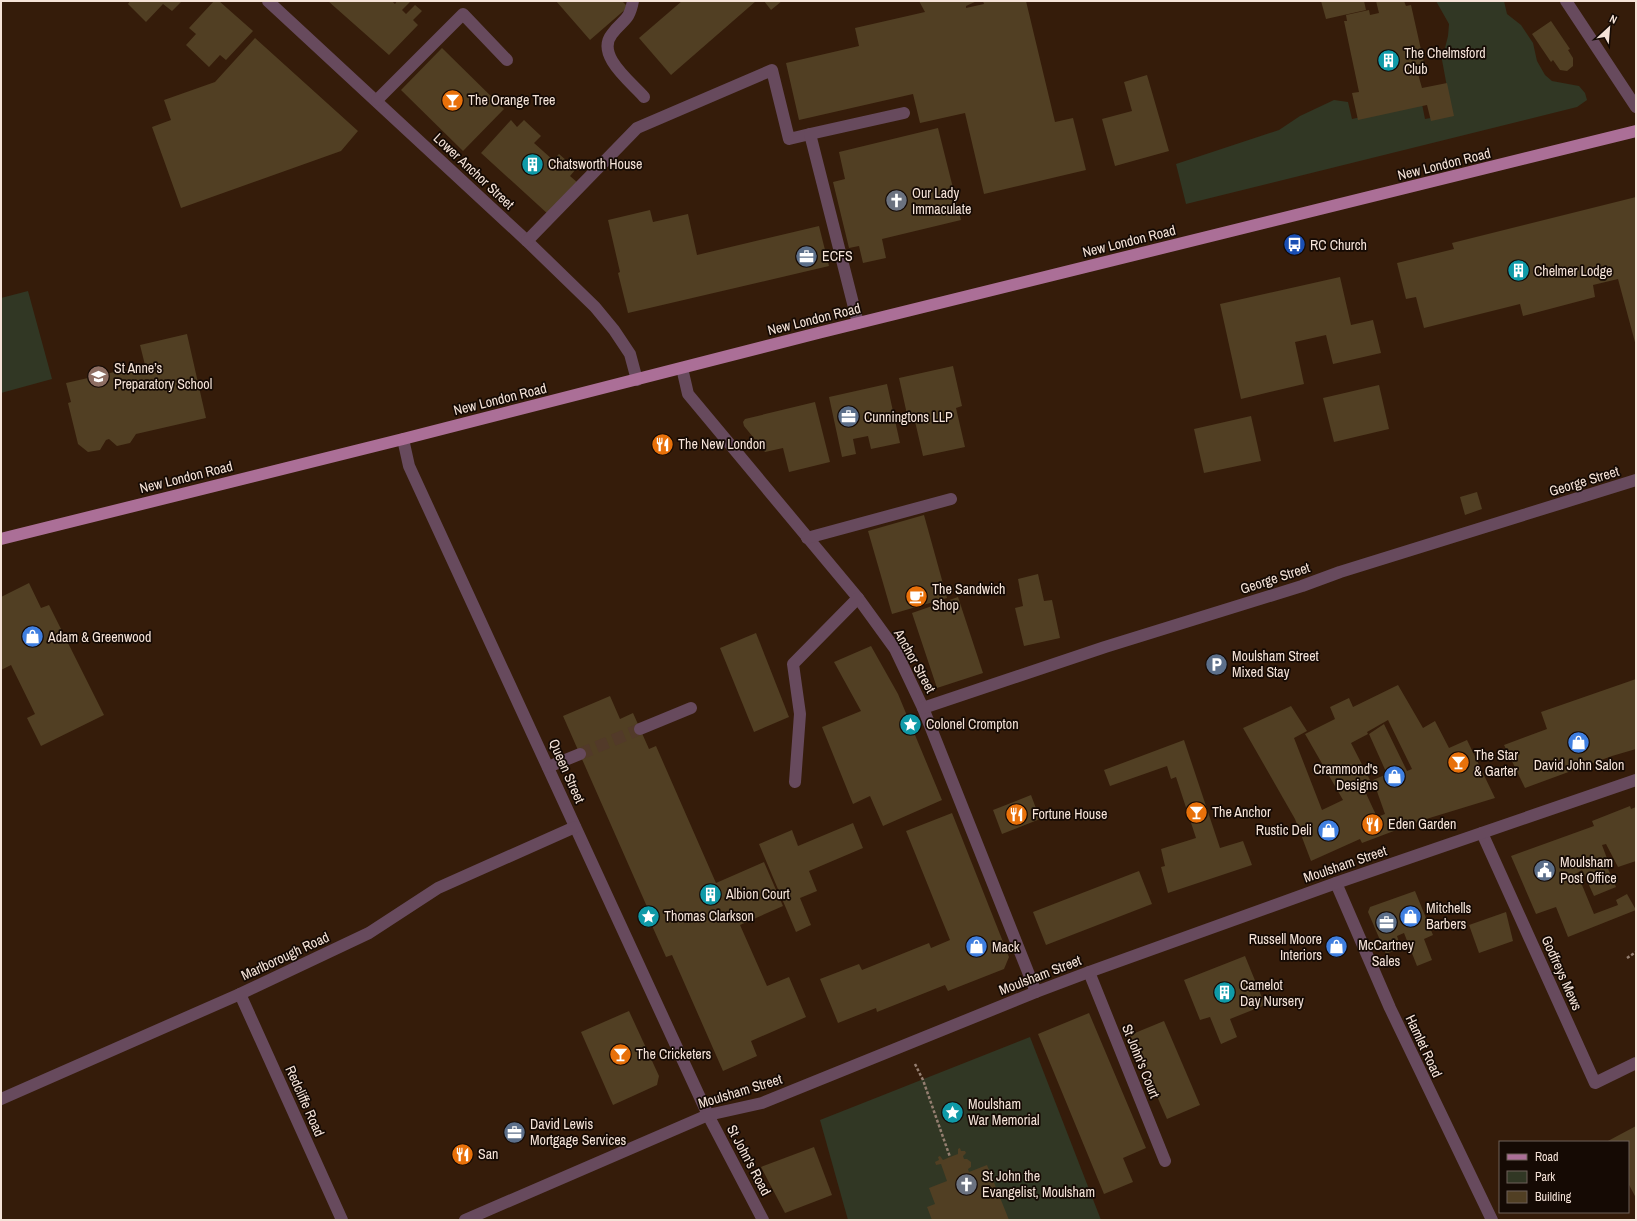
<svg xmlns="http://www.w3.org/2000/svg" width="1637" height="1221" font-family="'Archivo Narrow',sans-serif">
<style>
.green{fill:#313724}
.building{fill:#513f23;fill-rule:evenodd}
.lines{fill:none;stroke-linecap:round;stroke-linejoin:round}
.minor-tunnel{stroke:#523a29;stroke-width:12;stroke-dasharray:12 6;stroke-linecap:butt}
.path{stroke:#957f71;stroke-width:2.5;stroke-dasharray:3 2;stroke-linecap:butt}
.minor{stroke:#674a5d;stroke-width:12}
.major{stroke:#ab6f97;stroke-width:12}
.labels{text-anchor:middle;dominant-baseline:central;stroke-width:3.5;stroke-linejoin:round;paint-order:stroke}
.poi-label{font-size:14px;fill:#f5e3d8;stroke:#150a04;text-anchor:start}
.street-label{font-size:14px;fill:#f5e3d8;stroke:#150a04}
</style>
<rect width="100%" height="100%" fill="#351c0a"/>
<!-- green -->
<g class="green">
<polygon points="1436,1 1504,1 1507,14 1521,25 1533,43 1537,61 1545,75 1552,81 1579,86 1585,93 1587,100 1577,107 1186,204 1176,164 1279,130 1300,116 1334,100 1348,102 1352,119 1422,104 1425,119 1452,114 1442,60 1448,36 1449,24"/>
<polygon points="28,291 52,379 1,393 1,298"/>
<polygon points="1030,1037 1101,1220 848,1220 820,1120"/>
</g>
<!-- building -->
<g class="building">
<polygon points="130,1 182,1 172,11 163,4 146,22 128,4"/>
<polygon points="214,1 219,1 253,31 226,60 220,55 209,67 186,45 196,34 189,28"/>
<polygon points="328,1 392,1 395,4 397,1 409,1 410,2 402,10 406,14 415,5 422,11 413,20 418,25 389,55"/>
<polygon points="556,1 622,1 628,7 590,40"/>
<polygon points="682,1 756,1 671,75 639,38"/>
<polygon points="764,1 782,1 771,10"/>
<polygon points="919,1 977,1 966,6 966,8 984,4 983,1 1026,1 1055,122 1073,118 1086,170 984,194 965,113 920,123 913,94 799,120 786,63 859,46 855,28 925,12"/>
<polygon points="1321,1 1364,1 1366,10 1326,19"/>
<polygon points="1376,1 1404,1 1406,6 1411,5 1426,72 1418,74 1422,88 1447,83 1454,116 1431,121 1427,105 1358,120 1352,93 1359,92 1344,21 1347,21 1346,15 1369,10 1370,15 1379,13"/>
<polygon points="1551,21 1570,49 1568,50 1573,58 1573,66 1567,71 1560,70 1553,60 1551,62 1532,34"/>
<polygon points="255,38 358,131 341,151 181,208 152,127 171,120 164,100 215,82"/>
<polygon points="442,48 504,109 463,151 401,90"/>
<polygon points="1147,75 1169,151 1115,166 1102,119 1132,111 1124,82"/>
<polygon points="511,120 517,127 524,120 541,136 534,143 553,160 559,154 576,169 570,176 578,183 549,215 481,153"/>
<polygon points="938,128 961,220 882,239 886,258 863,263 859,246 849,248 833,182 845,179 839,152"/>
<polygon points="1636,197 1636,346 1618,279 1593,285 1595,297 1523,316 1520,304 1424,328 1416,297 1406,299 1397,263 1454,249 1452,243"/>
<polygon points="650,210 653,222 688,214 697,255 819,226 829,266 628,313 618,273 620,272 608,220"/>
<polygon points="1340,277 1351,325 1373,320 1381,353 1333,364 1326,335 1295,342 1304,384 1241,399 1220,304"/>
<polygon points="187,334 206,418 136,434 130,443 117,446 109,439 106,440 100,450 88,452 78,444 68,403 71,402 66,383 145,365 140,345"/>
<polygon points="953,366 962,406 956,408 965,447 923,456 914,417 908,419 899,378"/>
<polygon points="887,384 900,443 871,449 868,436 853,439 856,454 842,457 829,397"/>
<polygon points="1379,385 1389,429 1334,442 1323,398"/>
<polygon points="815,402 830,462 789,472 783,448 765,452 744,426 743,422 745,419"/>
<polygon points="1251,416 1261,461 1204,473 1194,429"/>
<polygon points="1477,492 1482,509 1465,515 1460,497"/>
<polygon points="924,515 947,598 892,614 868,531"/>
<polygon points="1038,574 1044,601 1052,600 1060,638 1024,646 1015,608 1023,606 1018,579"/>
<polygon points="29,583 41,608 49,605 104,715 41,746 27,718 35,714 11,665 1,670 1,597"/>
<polygon points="958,597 983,673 937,688 912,613"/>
<polygon points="756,633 789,717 754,732 720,648"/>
<polygon points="871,646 898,694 942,800 883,826 870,796 853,804 822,727 861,711 834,662"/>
<polygon points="1636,679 1636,749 1612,756 1525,788 1504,745 1547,729 1541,712"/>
<path d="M 1398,685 L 1423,728 L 1435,721 L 1449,748 L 1467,740 L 1495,798 L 1423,820 L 1362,843 L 1360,839 L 1311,861 L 1295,819 L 1243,728 L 1291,706 L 1307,731 L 1294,738 L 1322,810 L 1343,800 L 1305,734 L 1335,719 L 1330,707 L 1349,698 L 1353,707 ZM 1388,720 L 1412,769 L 1407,771 L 1384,724 L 1369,734 L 1387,774 L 1373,780 L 1385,814 L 1377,817 L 1363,787 L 1372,784 L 1351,743 L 1368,734 L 1367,732 Z"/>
<polygon points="610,696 620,719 633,713 649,749 656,746 716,883 764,862 783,906 740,925 767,986 789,977 806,1017 751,1041 757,1056 723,1071 672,955 666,957 645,910 648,909 563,716"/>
<polygon points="1184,740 1220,848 1243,841 1252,865 1168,893 1161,867 1165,866 1161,849 1196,838 1176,777 1171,779 1167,766 1110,786 1104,770"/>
<polygon points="1031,795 1040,819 1002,834 993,810"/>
<polygon points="1630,806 1631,809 1636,807 1636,861 1618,867 1606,844 1602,845 1608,861 1605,862 1616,887 1594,896 1582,870 1577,873 1594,914 1618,905 1616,900 1627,894 1636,910 1568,937 1556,907 1536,914 1511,856 1594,826 1592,821"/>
<polygon points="952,813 1009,957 1004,969 948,991 945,985 877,1012 876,1008 838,1023 820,979 859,964 862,970 929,943 931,948 950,940 906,831"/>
<polygon points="853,823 863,848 809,871 817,891 800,898 811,925 796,932 759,844 792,830 798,846"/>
<polygon points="1139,871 1152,904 1046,945 1033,912"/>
<polygon points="1415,891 1433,935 1424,939 1432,960 1417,966 1404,933 1397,936 1401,948 1386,954 1368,912 1370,907"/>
<polygon points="1506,912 1513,941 1479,953 1469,925"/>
<polygon points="1245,956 1265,1005 1230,1019 1237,1037 1221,1044 1210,1017 1200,1020 1184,980"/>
<polygon points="629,1011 659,1076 657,1085 613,1105 581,1032"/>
<polygon points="1089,1013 1146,1148 1123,1158 1133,1182 1104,1194 1038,1034"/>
<polygon points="1164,1021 1200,1105 1167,1119 1130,1035"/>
<polygon points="1636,1126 1636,1198 1628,1183 1628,1142 1606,1142"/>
<polygon points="814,1147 832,1195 785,1213 761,1167"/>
<polygon points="960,1148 961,1151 965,1151 966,1153 963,1156 964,1159 967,1159 971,1162 971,1167 968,1169 969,1172 987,1165 1009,1220 932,1220 927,1207 935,1204 929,1188 947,1181 941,1164 936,1165 935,1162 939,1160 938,1157 940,1156 943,1160 950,1157 958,1154 958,1149"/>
</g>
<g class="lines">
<!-- minor-tunnel -->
<polyline class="minor-tunnel" points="580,754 640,729"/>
<!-- path -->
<g class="path">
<polyline points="1627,958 1636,952"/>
<polyline points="915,1064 923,1080 950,1157"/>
</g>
<!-- minor -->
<g class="minor">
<polyline points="268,1 527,241 595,307 614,330 630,354 637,380"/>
<path d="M 633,1 C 629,22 623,19 612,34 C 595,55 631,82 644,97"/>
<polyline points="1566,1 1636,107"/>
<polyline points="377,100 463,14 507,60"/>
<polyline points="527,241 637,128 772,70 789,139 810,134"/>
<polyline points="858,323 810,134 904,113"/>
<polyline points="682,368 688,394 858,598 895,649 923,708 1036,992"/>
<polyline points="403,439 409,466 708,1115 763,1220"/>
<polyline points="807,538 951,499"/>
<polyline points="923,708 1105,647 1302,586 1340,572 1636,480"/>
<polyline points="640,729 691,708"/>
<polyline points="548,767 580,754"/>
<polyline points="795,782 800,714 793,664 858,598"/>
<polyline points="1482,833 1595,1083 1636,1063"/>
<polyline points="1336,883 1390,1008 1492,1220"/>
<polyline points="1089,972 1165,1161"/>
<polyline points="240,994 342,1220"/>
<polyline points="1,1099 240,994 369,933 438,888 575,827"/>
<polyline points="465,1220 708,1115 762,1103 1036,992 1089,972 1336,883 1636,780"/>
</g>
<!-- major -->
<polyline class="major" points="1,539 403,439 818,333 1636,131"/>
</g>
<!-- icons -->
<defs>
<symbol id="building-disc" viewBox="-11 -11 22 22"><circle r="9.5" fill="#0f9aa8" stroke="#150a04"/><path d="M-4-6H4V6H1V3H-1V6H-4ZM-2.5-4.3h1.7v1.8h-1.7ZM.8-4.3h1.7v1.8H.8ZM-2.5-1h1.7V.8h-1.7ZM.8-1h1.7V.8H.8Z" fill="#fff"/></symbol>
<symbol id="bar-disc" viewBox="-11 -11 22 22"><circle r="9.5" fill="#e8710a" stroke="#150a04"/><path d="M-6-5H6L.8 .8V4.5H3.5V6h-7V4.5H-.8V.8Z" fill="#fff"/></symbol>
<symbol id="church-disc" viewBox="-11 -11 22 22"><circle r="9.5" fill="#6b7280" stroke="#150a04"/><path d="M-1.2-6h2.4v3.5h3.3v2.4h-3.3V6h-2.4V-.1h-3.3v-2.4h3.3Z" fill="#fff"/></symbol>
<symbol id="bus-disc" viewBox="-11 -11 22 22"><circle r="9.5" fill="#1a4fb4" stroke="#150a04"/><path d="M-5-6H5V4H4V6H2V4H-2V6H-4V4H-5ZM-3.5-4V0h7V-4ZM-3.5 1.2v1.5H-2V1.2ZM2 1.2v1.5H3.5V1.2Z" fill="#fff"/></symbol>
<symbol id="office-disc" viewBox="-11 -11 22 22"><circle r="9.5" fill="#5c6f8a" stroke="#150a04"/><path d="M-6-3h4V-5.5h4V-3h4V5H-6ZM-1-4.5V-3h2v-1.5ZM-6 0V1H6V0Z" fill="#fff"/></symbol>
<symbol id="school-disc" viewBox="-11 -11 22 22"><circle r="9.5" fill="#8d6e63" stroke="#150a04"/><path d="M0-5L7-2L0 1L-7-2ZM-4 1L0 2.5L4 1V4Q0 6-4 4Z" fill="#fff"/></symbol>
<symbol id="restaurant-disc" viewBox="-11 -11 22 22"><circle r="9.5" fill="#e8710a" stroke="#150a04"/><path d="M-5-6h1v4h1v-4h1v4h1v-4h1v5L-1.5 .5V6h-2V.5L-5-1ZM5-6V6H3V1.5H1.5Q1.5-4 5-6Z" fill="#fff"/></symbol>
<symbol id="cafe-disc" viewBox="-11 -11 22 22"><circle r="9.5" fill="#e8710a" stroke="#150a04"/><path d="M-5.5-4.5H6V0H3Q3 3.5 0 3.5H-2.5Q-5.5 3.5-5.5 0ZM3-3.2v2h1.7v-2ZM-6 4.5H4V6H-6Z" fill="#fff"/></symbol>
<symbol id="shop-disc" viewBox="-11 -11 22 22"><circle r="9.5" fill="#3f7fe0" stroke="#150a04"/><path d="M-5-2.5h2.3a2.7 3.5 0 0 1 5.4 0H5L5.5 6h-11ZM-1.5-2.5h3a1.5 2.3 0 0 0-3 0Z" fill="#fff"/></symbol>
<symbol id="parking-disc" viewBox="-11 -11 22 22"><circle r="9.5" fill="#5c6f8a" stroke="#150a04"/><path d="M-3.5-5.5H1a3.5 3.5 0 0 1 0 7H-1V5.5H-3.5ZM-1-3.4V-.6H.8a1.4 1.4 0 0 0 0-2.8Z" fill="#fff"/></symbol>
<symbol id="sight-disc" viewBox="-11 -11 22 22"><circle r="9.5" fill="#0f9aa8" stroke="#150a04"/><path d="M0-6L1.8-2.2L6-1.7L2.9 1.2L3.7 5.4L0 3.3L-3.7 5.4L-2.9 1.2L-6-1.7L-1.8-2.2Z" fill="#fff"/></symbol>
<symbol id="civic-disc" viewBox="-11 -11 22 22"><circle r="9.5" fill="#5c6f8a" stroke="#150a04"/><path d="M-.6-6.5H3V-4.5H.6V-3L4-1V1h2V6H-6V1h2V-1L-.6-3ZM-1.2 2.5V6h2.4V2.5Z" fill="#fff"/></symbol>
</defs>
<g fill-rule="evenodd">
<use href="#building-disc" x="1376" y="48" width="25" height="25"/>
<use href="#bar-disc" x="440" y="88" width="25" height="25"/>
<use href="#building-disc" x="520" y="152" width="25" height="25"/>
<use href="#church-disc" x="884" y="188" width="25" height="25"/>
<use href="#bus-disc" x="1282" y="232" width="25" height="25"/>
<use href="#office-disc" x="794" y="244" width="25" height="25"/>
<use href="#building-disc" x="1506" y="258" width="25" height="25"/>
<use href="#school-disc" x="86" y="364" width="25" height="25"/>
<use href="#office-disc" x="836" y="404" width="25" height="25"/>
<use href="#restaurant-disc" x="650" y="432" width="25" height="25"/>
<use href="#cafe-disc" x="904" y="584" width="25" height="25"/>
<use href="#shop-disc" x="20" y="624" width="25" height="25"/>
<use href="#parking-disc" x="1204" y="652" width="25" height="25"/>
<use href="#sight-disc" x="898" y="712" width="25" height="25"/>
<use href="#shop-disc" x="1566" y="730" width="25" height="25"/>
<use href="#bar-disc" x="1446" y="750" width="25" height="25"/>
<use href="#shop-disc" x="1382" y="764" width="25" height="25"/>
<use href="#bar-disc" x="1184" y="800" width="25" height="25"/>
<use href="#restaurant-disc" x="1004" y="802" width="25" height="25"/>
<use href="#restaurant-disc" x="1360" y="812" width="25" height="25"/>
<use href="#shop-disc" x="1316" y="818" width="25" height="25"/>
<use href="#civic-disc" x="1532" y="858" width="25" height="25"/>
<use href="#building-disc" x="698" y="882" width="25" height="25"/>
<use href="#sight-disc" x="636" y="904" width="25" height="25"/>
<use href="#shop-disc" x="1398" y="904" width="25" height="25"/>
<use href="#office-disc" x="1374" y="910" width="25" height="25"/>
<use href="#shop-disc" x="964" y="934" width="25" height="25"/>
<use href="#shop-disc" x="1324" y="934" width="25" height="25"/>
<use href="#building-disc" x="1212" y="980" width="25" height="25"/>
<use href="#bar-disc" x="608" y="1042" width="25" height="25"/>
<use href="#sight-disc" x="940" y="1100" width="25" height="25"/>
<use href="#office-disc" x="502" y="1120" width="25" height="25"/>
<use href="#restaurant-disc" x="450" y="1142" width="25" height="25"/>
<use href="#church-disc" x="954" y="1172" width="25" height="25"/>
</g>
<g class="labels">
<!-- poi labels -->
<g class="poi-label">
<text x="1404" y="53">The Chelmsford<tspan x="1404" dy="16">Club</tspan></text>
<text x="468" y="100">The Orange Tree</text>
<text x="548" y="164">Chatsworth House</text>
<text x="912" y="193">Our Lady<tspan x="912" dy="16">Immaculate</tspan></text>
<text x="1310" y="245">RC Church</text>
<text x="822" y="256">ECFS</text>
<text x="1534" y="271">Chelmer Lodge</text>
<text x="114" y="368">St Anne’s<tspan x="114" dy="16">Preparatory School</tspan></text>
<text x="864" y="417">Cunningtons LLP</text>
<text x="678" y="444">The New London</text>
<text x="932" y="589">The Sandwich<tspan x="932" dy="16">Shop</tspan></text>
<text x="48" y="637">Adam &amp; Greenwood</text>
<text x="1232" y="656">Moulsham Street<tspan x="1232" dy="16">Mixed Stay</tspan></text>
<text x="926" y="724">Colonel Crompton</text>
<text x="1474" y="755">The Star<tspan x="1474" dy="16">&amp; Garter</tspan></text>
<text x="1579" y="765" text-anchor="middle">David John Salon</text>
<text x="1378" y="769" text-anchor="end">Crammond's<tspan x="1378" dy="16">Designs</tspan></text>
<text x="1212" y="812">The Anchor</text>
<text x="1032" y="814">Fortune House</text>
<text x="1388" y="824">Eden Garden</text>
<text x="1312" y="830" text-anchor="end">Rustic Deli</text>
<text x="1560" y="862">Moulsham<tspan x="1560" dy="16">Post Office</tspan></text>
<text x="726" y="894">Albion Court</text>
<text x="1426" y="908">Mitchells<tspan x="1426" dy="16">Barbers</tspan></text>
<text x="664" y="916">Thomas Clarkson</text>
<text x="1322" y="939" text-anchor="end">Russell Moore<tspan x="1322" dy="16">Interiors</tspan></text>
<text x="1386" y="945" text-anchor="middle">McCartney<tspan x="1386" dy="16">Sales</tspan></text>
<text x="992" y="947">Mack</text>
<text x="1240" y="985">Camelot<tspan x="1240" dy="16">Day Nursery</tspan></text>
<text x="636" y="1054">The Cricketers</text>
<text x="968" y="1104">Moulsham<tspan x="968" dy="16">War Memorial</tspan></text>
<text x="530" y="1124">David Lewis<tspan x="530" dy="16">Mortgage Services</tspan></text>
<text x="478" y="1154">San</text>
<text x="982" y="1176">St John the<tspan x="982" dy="16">Evangelist, Moulsham</tspan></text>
</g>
<!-- street labels -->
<g class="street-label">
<text transform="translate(1444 164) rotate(-14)">New London Road</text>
<text transform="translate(474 171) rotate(43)">Lower Anchor Street</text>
<text transform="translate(1129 241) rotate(-14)">New London Road</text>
<text transform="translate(814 319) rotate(-14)">New London Road</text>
<text transform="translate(500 399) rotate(-14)">New London Road</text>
<text transform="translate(186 477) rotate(-14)">New London Road</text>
<text transform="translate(1584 481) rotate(-17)">George Street</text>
<text transform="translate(1275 578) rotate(-18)">George Street</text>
<text transform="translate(915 661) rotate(61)">Anchor Street</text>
<text transform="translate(567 771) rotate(66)">Queen Street</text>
<text transform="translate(1345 864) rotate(-19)">Moulsham Street</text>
<text transform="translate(285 956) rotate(-25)">Marlborough Road</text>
<text transform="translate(1562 973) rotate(66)">Godfreys Mews</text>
<text transform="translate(1040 975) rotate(-21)">Moulsham Street</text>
<text transform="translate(1424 1046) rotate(65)">Hamlet Road</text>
<text transform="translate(1141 1061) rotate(68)">St John's Court</text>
<text transform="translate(740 1091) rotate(-17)">Moulsham Street</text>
<text transform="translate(305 1101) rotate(66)">Redcliffe Road</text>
<text transform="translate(749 1160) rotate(62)">St John's Road</text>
</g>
</g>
<!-- border -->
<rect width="1637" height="1221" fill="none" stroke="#f5e3d8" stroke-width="4"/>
<!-- legend -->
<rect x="1499" y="1141" width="130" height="72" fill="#150a04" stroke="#6f6159"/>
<rect x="1507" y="1154" width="20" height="6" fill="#ab6f97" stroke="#6f6159"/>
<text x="1535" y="1161" font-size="12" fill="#f5e3d8">Road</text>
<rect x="1507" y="1171" width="20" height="12" fill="#313724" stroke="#6f6159"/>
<text x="1535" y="1181" font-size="12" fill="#f5e3d8">Park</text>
<rect x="1507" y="1191" width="20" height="12" fill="#513f23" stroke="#6f6159"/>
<text x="1535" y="1201" font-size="12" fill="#f5e3d8">Building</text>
<!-- north arrow -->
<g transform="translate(1609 28) rotate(26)" stroke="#150a04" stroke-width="3" paint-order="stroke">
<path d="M0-3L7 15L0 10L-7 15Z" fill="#f5e3d8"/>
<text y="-6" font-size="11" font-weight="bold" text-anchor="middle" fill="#f5e3d8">N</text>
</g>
</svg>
